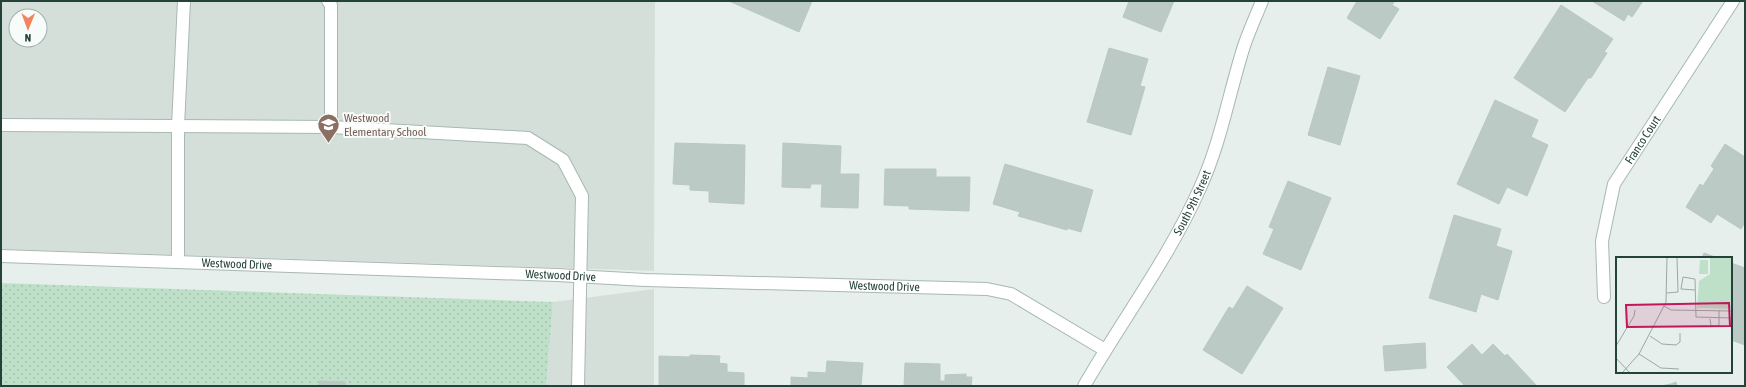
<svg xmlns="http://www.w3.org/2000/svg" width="1746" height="387" font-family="'Asap Condensed',sans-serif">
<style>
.built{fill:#d4dfda;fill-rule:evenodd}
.grass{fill:url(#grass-dots)}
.building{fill:#bbcac4;stroke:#b8c9c2}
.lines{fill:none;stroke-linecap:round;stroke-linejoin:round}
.minor-casing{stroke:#a8b8b2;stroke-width:14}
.minor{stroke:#fff;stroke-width:12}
.labels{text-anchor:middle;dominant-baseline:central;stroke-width:4;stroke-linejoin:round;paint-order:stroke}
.education-label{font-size:12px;fill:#785e54;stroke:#f7fbf9;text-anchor:start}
.street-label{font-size:12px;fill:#24423a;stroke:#f7fbf9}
.inset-road{fill:none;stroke:#98aaa4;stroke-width:1}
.view{fill:#c2185b;fill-opacity:0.15;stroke:#c2185b;stroke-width:2}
.inset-edge{fill:none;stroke:#24423a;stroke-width:2}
</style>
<defs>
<pattern id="grass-dots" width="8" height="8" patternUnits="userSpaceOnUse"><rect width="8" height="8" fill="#bfe0c8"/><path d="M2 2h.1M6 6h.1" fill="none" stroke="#a4c1ad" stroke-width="1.8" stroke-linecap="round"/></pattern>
</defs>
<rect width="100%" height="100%" fill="#e6efeb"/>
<!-- built -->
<g class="built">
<path d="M 1,1 L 655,1 L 654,271 L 1,249 ZM 16,16 L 40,16 L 40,40 L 16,40 Z"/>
<polygon points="654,289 654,386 546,386 553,302"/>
</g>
<!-- grass -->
<polygon class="grass" points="1,283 553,302 546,386 1,386"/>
<!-- building -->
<g class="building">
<polygon points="729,1 812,1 799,32"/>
<polygon points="1129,1 1174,1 1161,32 1123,17"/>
<polygon points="1357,1 1395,1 1392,5 1399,9 1380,39 1347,18"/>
<polygon points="1592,1 1643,1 1632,17 1628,14 1624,21"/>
<polygon points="1561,5 1613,39 1604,52 1607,53 1591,78 1588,78 1565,112 1514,78"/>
<polygon points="1109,48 1148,59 1140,86 1145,87 1131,135 1087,122"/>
<polygon points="1328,67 1360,76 1340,145 1308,135"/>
<polygon points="1495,100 1538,120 1531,137 1548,145 1527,196 1507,187 1499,204 1457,184"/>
<polygon points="675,143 745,145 744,204 709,202 709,191 690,190 690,185 673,184"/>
<polygon points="783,143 841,146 840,174 859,174 858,208 821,207 822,184 811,184 810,188 782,187"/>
<polygon points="1725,144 1745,157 1745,222 1741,229 1717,214 1711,223 1686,207 1700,184 1703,186 1714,169 1711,166"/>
<polygon points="1005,164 1093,190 1081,232 1067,228 1067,230 1018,216 1020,212 993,204"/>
<polygon points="885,169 936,169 936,177 970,177 969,211 909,209 909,206 884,205"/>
<polygon points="1288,181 1331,198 1301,270 1263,254 1274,229 1269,227"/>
<polygon points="1454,215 1501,229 1496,246 1512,251 1498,300 1481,294 1476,312 1429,298"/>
<polygon points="1704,253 1718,258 1702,258"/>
<polygon points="1731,263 1745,268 1745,345 1731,340"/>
<polygon points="1247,286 1283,308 1242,374 1203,350 1229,307 1233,309"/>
<polygon points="1425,343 1426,368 1385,371 1383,346"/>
<polygon points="1472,344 1482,355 1493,344 1505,356 1507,354 1537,386 1465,386 1447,367"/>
<polygon points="690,355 720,356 719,363 727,364 727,372 744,373 744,386 659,386 659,356 690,357"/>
<polygon points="827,361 863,363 861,386 791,386 791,377 808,378 808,372 826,373"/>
<polygon points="905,363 940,364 940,381 945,381 945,375 966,374 966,377 972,377 971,386 904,386"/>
<polygon points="319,381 345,382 345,386 319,386"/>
<polygon points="1676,382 1677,386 1661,386 1671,384"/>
</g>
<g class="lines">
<defs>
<g id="minor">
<polyline points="328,1 331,5 331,127"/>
<polyline points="1,125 331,127 528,138 563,160 582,196 578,386"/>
<path id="s1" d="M 1,256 L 557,275 L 645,280 L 987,289 L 1011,294 L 1105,350"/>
<polyline points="178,262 178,126 184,1"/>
<path id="s2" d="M 1604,297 L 1602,241 L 1614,184 L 1733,1"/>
<path id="s3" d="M 1084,386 C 1122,320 1169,258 1200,188 C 1221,142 1229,93 1244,46 C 1249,31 1256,16 1262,1"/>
</g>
</defs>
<!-- minor casing -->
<use href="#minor" class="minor-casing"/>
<!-- minor -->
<use href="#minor" class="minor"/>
</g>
<!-- icons -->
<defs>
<symbol id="school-pin" viewBox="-11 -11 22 30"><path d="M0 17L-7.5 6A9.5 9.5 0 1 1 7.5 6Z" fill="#8d6e63" stroke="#f7fbf9"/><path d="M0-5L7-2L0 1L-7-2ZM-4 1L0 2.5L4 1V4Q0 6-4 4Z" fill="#fff"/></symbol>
</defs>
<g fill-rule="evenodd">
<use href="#school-pin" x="316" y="112" width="25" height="34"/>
</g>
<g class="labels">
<!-- education labels -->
<g class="education-label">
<text x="344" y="118">Westwood<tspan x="344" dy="14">Elementary School</tspan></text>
</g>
<!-- street labels -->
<g class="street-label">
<text stroke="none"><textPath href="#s2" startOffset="167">Franco Court</textPath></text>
<text stroke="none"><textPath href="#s3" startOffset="213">South 9th Street</textPath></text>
<text stroke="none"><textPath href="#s1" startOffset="236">Westwood Drive</textPath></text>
<text stroke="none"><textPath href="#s1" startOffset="560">Westwood Drive</textPath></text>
<text stroke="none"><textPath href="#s1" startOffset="884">Westwood Drive</textPath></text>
</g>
</g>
<!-- overview -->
<g transform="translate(1616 257)">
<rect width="116" height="116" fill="#e6efeb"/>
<path d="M 94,0 L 116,0 L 116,52 L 81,51 L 83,24 L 94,17 ZM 84,3 L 92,3 L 92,17 L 83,17 Z" fill="#bfe0c8"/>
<path d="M 95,19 L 109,20 L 110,43 L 85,44 L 85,25 Z" fill="#bfe0c8"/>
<path class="inset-road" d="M 79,33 L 65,32 L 67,20 L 79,22 L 80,60 L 116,61M 51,36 L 62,35 L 61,0M 48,49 L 55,53 L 116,54M 94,62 L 95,69 L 103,69 L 103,53M 34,79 L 46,87 L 60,88 L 64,85 L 64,76M 0,89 L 18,59 L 19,53M 23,97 L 45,111 L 63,112M 0,101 L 14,116M 6,116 L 23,97 L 50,45 L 51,0"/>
<path class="view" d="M 113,46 L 114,69 L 11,70 L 10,48 Z"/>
<rect width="116" height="116" class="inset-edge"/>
</g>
<!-- border -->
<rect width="1746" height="387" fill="none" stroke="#24423a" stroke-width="4"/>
<!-- north arrow -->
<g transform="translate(28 28) rotate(181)"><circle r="19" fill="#f7fbf9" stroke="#a3b1ad"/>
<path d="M0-3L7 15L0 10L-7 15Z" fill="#f4845f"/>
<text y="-6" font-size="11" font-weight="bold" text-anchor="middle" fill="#24423a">N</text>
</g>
</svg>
